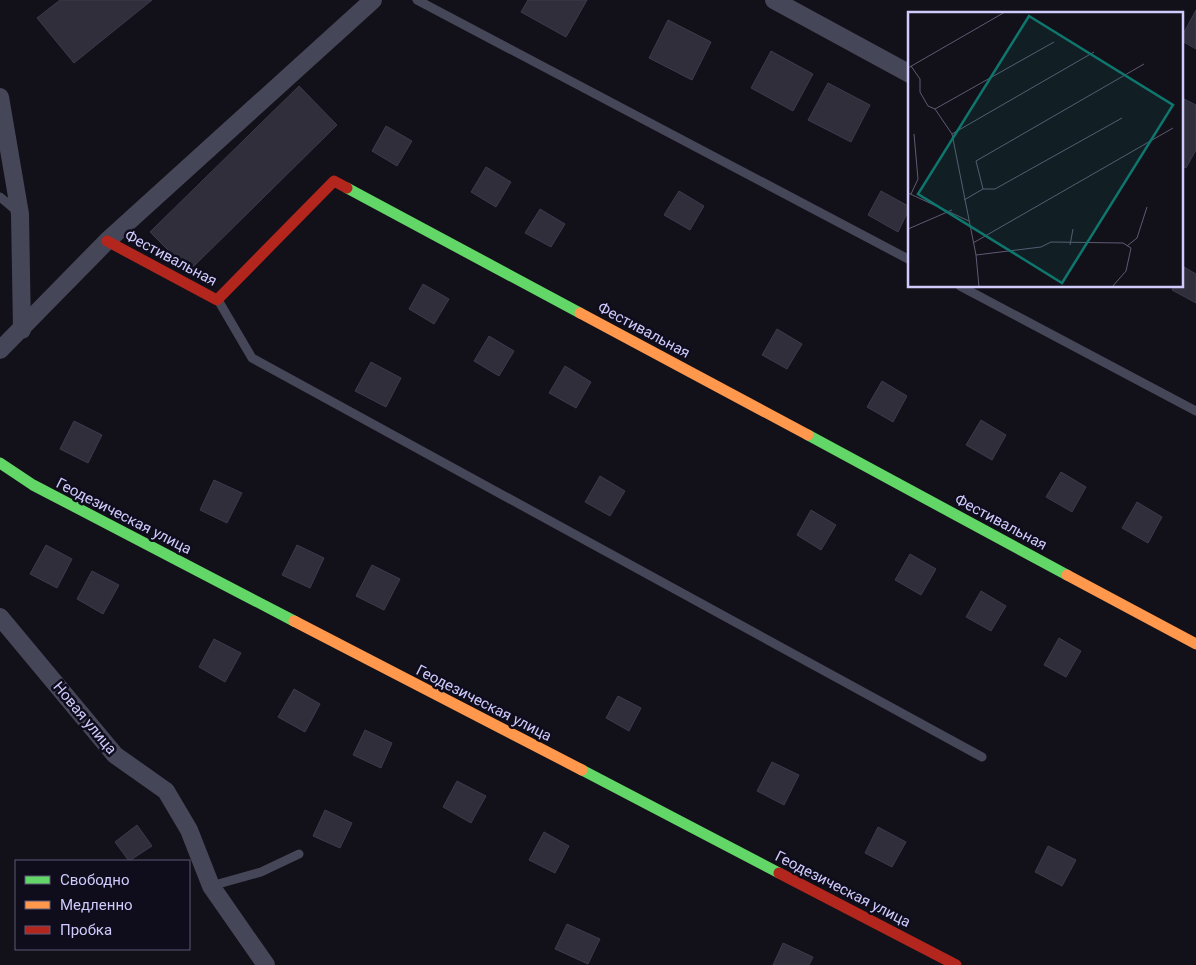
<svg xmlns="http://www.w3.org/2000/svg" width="1196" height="965" font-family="Roboto,sans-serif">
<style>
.building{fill:#302e3b;stroke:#3d3a4c}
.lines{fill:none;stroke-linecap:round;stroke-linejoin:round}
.lane{stroke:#464659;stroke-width:9}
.street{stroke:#464659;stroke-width:18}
.fast{stroke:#63d668;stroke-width:11}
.slow{stroke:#ff974d;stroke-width:11}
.jam{stroke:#b3261e;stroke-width:11}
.labels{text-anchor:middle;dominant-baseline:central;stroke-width:5;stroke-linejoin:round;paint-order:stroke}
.street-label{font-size:15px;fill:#cfcbfc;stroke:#0f0d1c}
.inset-road{fill:none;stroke:#5e5b73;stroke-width:1}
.view{fill:#0f766e;fill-opacity:0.15;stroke:#0f766e;stroke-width:2.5}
.inset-edge{fill:none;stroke:#cfcbfc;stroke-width:2.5}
</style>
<rect width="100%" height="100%" fill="#121018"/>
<!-- building -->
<g class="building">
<polygon points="60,0 152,0 74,63 37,18"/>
<polygon points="528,0 587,0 566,37 521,12"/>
<polygon points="1196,10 1196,49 1182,41 1182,36"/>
<polygon points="668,20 711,42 692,80 649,58"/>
<polygon points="771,51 813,74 793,111 751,88"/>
<polygon points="828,83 870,105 851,142 808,120"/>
<polygon points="299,86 337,125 189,271 150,232"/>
<polygon points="1182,98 1196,105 1196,150 1186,168 1182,166"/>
<polygon points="386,126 412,141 397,166 372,151"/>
<polygon points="486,167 511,182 496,207 471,192"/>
<polygon points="679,191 704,206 690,230 664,215"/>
<polygon points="881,191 910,207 898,232 868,215"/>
<polygon points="540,209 565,224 551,247 525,233"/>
<polygon points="1184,267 1196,274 1196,303 1172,290 1174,286 1182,286"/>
<polygon points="423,284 449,299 434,324 409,309"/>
<polygon points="777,329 802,344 787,369 762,355"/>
<polygon points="489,336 514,351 499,376 474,361"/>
<polygon points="371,362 401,378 386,407 355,391"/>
<polygon points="565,366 591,382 576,408 549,393"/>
<polygon points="882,381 907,396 893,422 867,407"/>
<polygon points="981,420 1006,435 992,460 966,445"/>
<polygon points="74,421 102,435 88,463 60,449"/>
<polygon points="1061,472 1086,487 1072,512 1046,497"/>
<polygon points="600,476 625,491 610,516 585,502"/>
<polygon points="214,480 242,493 227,523 200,510"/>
<polygon points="1137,502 1162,517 1148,543 1122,528"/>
<polygon points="811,510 836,525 821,550 797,535"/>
<polygon points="46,545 72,559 57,588 30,574"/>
<polygon points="297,545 324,558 310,588 282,575"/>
<polygon points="910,554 936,569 921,595 895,580"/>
<polygon points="372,565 400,579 384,610 356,596"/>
<polygon points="92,571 119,585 103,614 77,599"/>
<polygon points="981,591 1006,606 991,631 966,617"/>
<polygon points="1059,638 1081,651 1066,677 1044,665"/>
<polygon points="214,639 241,653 225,682 199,667"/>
<polygon points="294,689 320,704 305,732 278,717"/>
<polygon points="618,696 641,708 629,731 606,718"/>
<polygon points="365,730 392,743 381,768 353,755"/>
<polygon points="772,762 799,775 784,805 757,791"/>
<polygon points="457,781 486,796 471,823 443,807"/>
<polygon points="325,810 352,823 340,848 313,836"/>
<polygon points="137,825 152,846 129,861 115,842"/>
<polygon points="878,827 906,842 892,867 865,853"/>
<polygon points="544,832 569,846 555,873 529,860"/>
<polygon points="1048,846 1076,860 1062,886 1035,872"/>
<polygon points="567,924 600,939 588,964 555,949"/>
<polygon points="783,943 813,957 809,965 773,965"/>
</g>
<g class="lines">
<!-- lane -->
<g class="lane">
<polyline points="417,0 910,260"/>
<polyline points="0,197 18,212"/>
<polyline points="960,286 1196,411"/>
<polyline points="218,300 252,358 982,757"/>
<polyline points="211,886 261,872 299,854"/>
</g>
<!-- street -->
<g class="street">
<polyline points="774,0 910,74"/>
<polyline points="0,97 20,214 22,330"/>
<polyline points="0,350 107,241 373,0"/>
<polyline points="0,617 115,755 166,791 189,830 211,886 266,965"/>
</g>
<!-- fast -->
<g class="fast">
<polyline points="347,188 580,313"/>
<polyline points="808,435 1067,575"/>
<polyline points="0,463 33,485 294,621"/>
<polyline points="582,770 779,873"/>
</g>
<!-- slow -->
<g class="slow">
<polyline points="580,313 808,435"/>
<polyline points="1067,575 1196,644"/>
<polyline points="294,621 582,770"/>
</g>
<!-- jam -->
<g class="jam">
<polyline points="107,241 217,300 334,181 347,188"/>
<polyline points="779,873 956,965"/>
</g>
</g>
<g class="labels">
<!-- street labels -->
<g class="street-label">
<text transform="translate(171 258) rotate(28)">Фестивальная</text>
<text transform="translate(644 330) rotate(28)">Фестивальная</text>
<text transform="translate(124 516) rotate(27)">Геодезическая улица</text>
<text transform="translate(1001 522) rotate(28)">Фестивальная</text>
<text transform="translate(484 703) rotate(27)">Геодезическая улица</text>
<text transform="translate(85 718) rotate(50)">Новая улица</text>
<text transform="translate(843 889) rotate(27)">Геодезическая улица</text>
</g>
</g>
<!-- overview -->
<g transform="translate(908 12)">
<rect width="275" height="275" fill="#121018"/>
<path class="inset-road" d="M 3,54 L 12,67 L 12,80 L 20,94 L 27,97 L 146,30M 0,56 L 97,0M 27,97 L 44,122 L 68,243 L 71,275M 44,122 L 186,40M 75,177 L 87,177 L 214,106M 0,181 L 61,209M 3,182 L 10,167 L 6,122M 56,188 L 75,177 L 68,149 L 236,52M 0,217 L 44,198M 65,231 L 265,116M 162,233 L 165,217M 219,234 L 229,226 L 239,195M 68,243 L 133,235 L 143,230 L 215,231 L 223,236 L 218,259 L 204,275"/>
<path class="view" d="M 121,4 L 265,93 L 154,271 L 10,182 Z"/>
<rect width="275" height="275" class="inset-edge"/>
</g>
<!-- legend -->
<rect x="15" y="860" width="175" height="90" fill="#0f0d1c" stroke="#5c5976"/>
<rect x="25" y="876" width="25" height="8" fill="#63d668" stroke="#5c5976"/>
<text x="60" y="885" font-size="15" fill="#cfcbfc">Свободно</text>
<rect x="25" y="901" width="25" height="8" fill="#ff974d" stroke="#5c5976"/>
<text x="60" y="910" font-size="15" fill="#cfcbfc">Медленно</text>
<rect x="25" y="926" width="25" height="8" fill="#b3261e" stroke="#5c5976"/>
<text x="60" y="935" font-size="15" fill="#cfcbfc">Пробка</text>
</svg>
